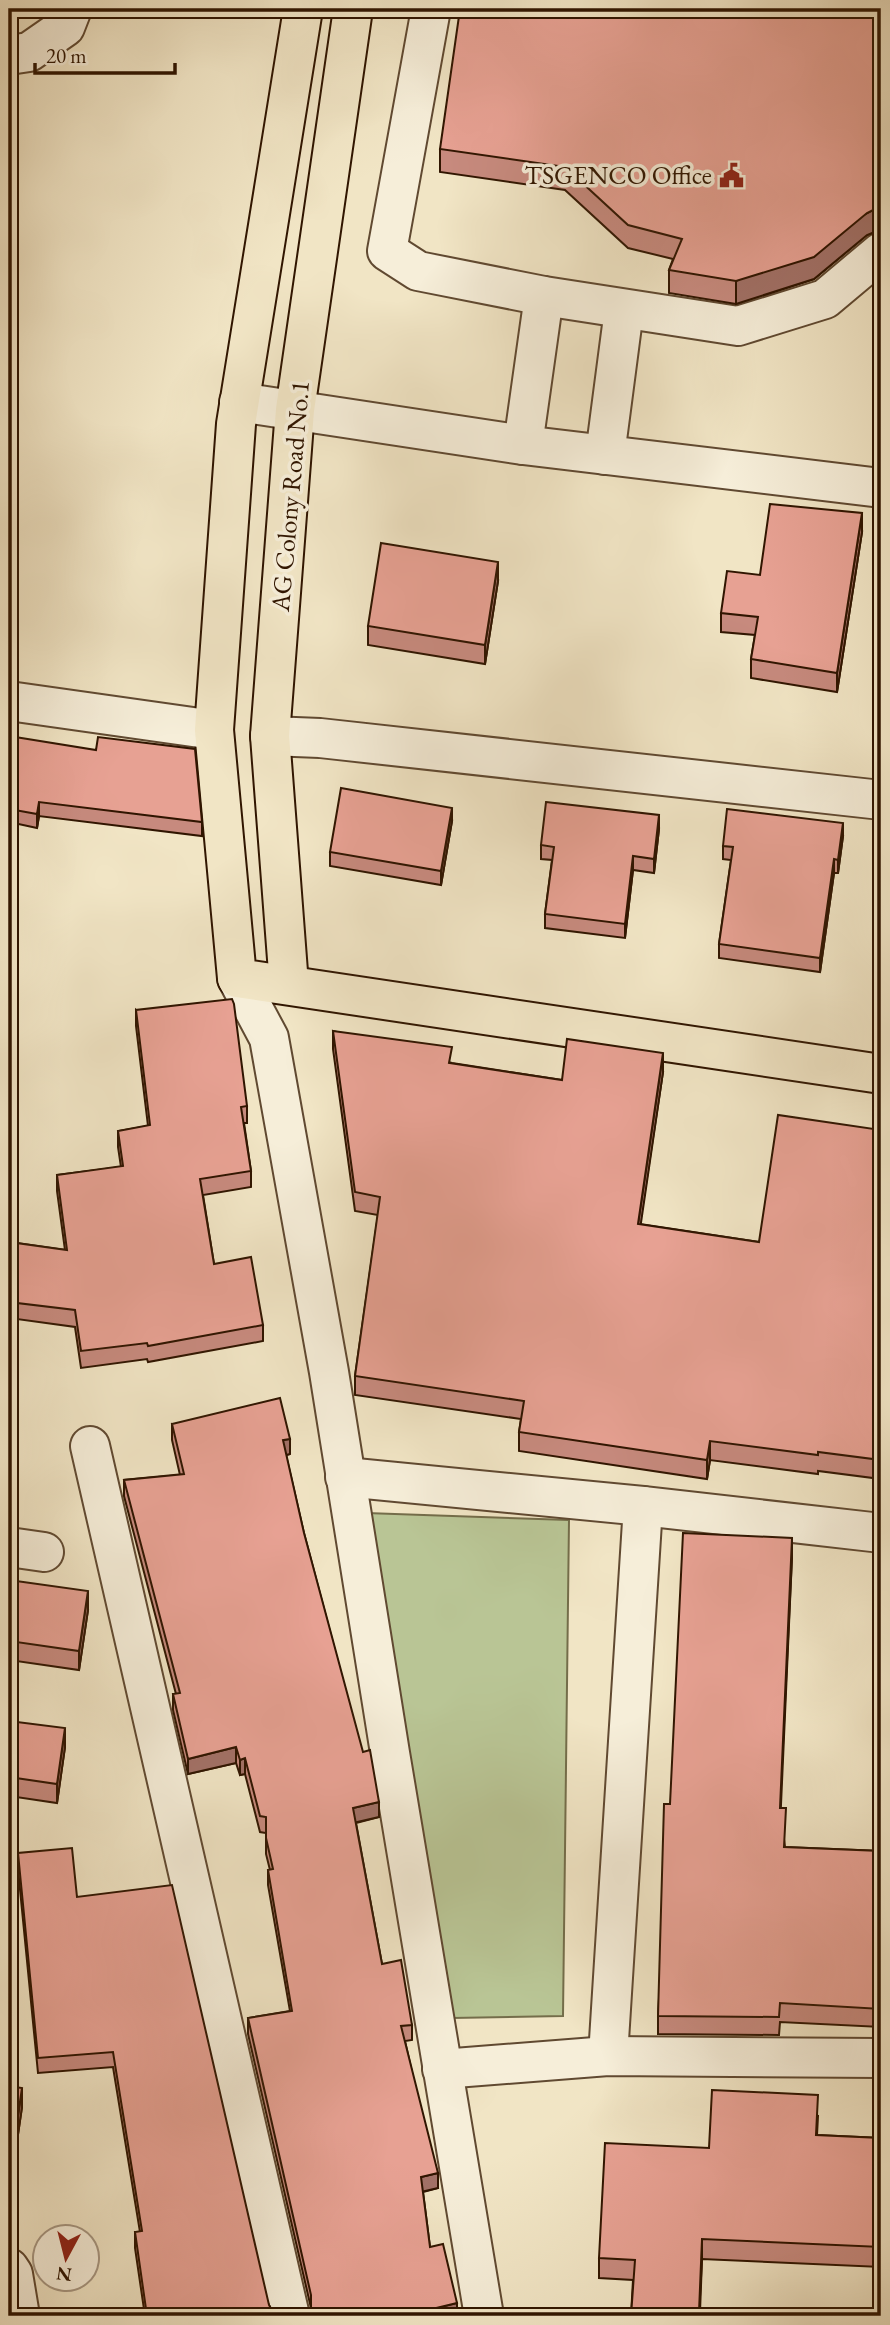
<svg xmlns="http://www.w3.org/2000/svg" width="890" height="2325" font-family="'EB Garamond',serif">
<style>
.green{fill:#b9c595;stroke:#746d4a;stroke-width:2}
.lines{fill:none;stroke-linecap:round;stroke-linejoin:round}
.minor-casing{stroke:#604931;stroke-width:42}
.major-casing{stroke:#301500;stroke-width:42}
.minor{stroke:#f6eed9;stroke-width:38}
.major{stroke:#f1e5c5;stroke-width:38}
.wall{fill:#c78a7e;stroke:#301500;stroke-width:2}
.shaded-wall{fill:#a27167;stroke:#301500;stroke-width:2}
.building{fill:#e7a193;stroke:#301500;stroke-width:2}
.labels{text-anchor:middle;dominant-baseline:central;stroke-width:7;stroke-linejoin:round;paint-order:stroke}
.poi-label{font-size:26px;fill:#301500;stroke:#f6eed9;text-anchor:end}
.street-label{font-size:26px;fill:#301500;stroke:#f6eed9}
</style>
<rect width="100%" height="100%" fill="#f1e5c5"/>
<filter id="stains"><feTurbulence type="fractalNoise" baseFrequency=".00286" numOctaves="4"/><feColorMatrix values="0 0 0 0 .2 0 0 0 0 .09 0 0 0 0 .02 0 0 0 .5 -.17"/></filter>
<radialGradient id="worn" r=".72"><stop offset=".6" stop-color="#630" stop-opacity="0"/><stop offset="1" stop-color="#630" stop-opacity=".3"/></radialGradient>
<!-- green -->
<polygon class="green" points="366,1513 569,1520 563,2016 452,2018"/>
<g class="lines">
<defs>
<g id="minor">
<polyline points="431,9 387,251 418,271 544,296 738,326 825,299 881,252"/>
<polyline points="9,55 29,52 65,27 72,9"/>
<polyline points="239,402 523,445 881,488"/>
<polyline points="523,445 544,296"/>
<polyline points="605,455 624,310"/>
<polyline points="9,701 214,730"/>
<polyline points="270,736 320,738 881,800"/>
<polyline points="237,978 269,1038 329,1372 390,1753 484,2316"/>
<polyline points="90,1446 290,2316"/>
<polyline points="345,1477 643,1506 881,1533"/>
<polyline points="9,1547 44,1552"/>
<polyline points="608,2056 643,1506"/>
<polyline points="442,2069 608,2056 881,2058"/>
<polyline points="9,2268 13,2274 20,2316"/>
</g>
<g id="major">
<polyline points="303,9 236,424 214,730 237,978 881,1074"/>
<polyline points="289,985 270,736 295,410 353,9"/>
</g>
</defs>
<!-- minor casing -->
<use href="#minor" class="minor-casing"/>
<!-- major casing -->
<use href="#major" class="major-casing"/>
<!-- minor -->
<use href="#minor" class="minor"/>
<!-- major -->
<use href="#major" class="major"/>
</g>
<!-- wall -->
<g class="wall">
<polygon points="881,9 881,231 877,231 867,235 814,279 736,304 669,293 669,270 673,259 628,248 565,190 440,172 440,149"/>
<polygon points="862,532 837,692 751,678 751,659 755,635 721,632 721,613 760,575"/>
<polygon points="498,581 485,664 368,645 368,626"/>
<polygon points="9,736 202,822 202,836 39,816 37,828 9,822"/>
<polygon points="452,821 441,885 330,866 330,852"/>
<polygon points="659,829 654,873 633,870 625,938 545,928 545,914 552,860 541,859 541,845"/>
<polygon points="843,836 838,873 834,873 820,972 719,958 719,944 731,860 723,859 723,846"/>
<polygon points="136,1010 247,1106 247,1123 244,1123 251,1171 251,1187 203,1195 214,1264 263,1325 263,1341 148,1362 147,1359 81,1368 75,1327 9,1318 9,1242 65,1250 57,1191 57,1175 121,1167 118,1147 118,1131 148,1126 136,1026"/>
<polygon points="333,1031 452,1063 562,1080 663,1072 640,1224 759,1242 881,1130 881,1479 818,1471 818,1474 710,1460 707,1479 519,1451 519,1432 521,1419 355,1395 355,1376 378,1215 355,1211 333,1049"/>
<polygon points="172,1424 290,1454 286,1455 304,1533 379,1817 356,1823 382,1964 412,2025 412,2040 405,2041 438,2188 423,2192 430,2247 457,2316 311,2308 248,2034 248,2018 290,2011 268,1885 268,1870 270,1870 266,1854 266,1833 260,1832 245,1774 240,1775 236,1763 188,1774 173,1710 173,1694 176,1694 124,1496 124,1480 180,1475 172,1440"/>
<polygon points="792,1557 780,1808 785,1847 881,1851 881,2027 780,2022 779,2035 658,2034 658,2016 670,1804"/>
<polygon points="9,1580 88,1610 79,1670 9,1660"/>
<polygon points="9,1721 65,1747 57,1803 9,1796"/>
<polygon points="18,1853 77,1897 269,2305 275,2316 145,2316 135,2248 135,2232 140,2232 113,2067 38,2073 18,1869"/>
<polygon points="9,2086 22,2107 15,2155 9,2154"/>
<polygon points="818,2116 817,2135 881,2138 881,2267 702,2259 700,2312 631,2316 633,2280 599,2278 599,2258 709,2148"/>
</g>
<!-- shaded-wall -->
<g class="shaded-wall">
<polygon points="877,208 877,231 867,235 814,279 736,304 736,281"/>
<polygon points="862,513 862,532 837,692 837,673"/>
<polygon points="498,562 498,581 485,664 485,645"/>
<polygon points="39,802 39,816 37,828 37,814"/>
<polygon points="452,808 452,821 441,885 441,871"/>
<polygon points="659,815 659,829 654,873 654,859"/>
<polygon points="843,823 843,836 838,873 838,860"/>
<polygon points="633,856 633,870 625,938 625,924"/>
<polygon points="834,859 834,873 820,972 820,958"/>
<polygon points="663,1053 663,1072 638,1243 638,1224"/>
<polygon points="16,1388 16,1402 9,1459 9,1445"/>
<polygon points="290,1439 290,1454 283,1456 283,1440"/>
<polygon points="710,1441 710,1460 707,1479 707,1460"/>
<polygon points="792,1538 792,1557 780,1827 780,1808"/>
<polygon points="88,1591 88,1610 79,1670 79,1651"/>
<polygon points="65,1728 65,1747 57,1803 57,1784"/>
<polygon points="236,1747 236,1763 188,1774 188,1759"/>
<polygon points="245,1758 245,1774 240,1775 240,1760"/>
<polygon points="379,1802 379,1817 353,1823 353,1808"/>
<polygon points="22,2088 22,2107 15,2155 15,2136"/>
<polygon points="438,2173 438,2188 421,2192 421,2177"/>
<polygon points="702,2239 702,2259 699,2316"/>
<polygon points="457,2303 457,2316 403,2316"/>
</g>
<!-- building -->
<g class="building">
<polygon points="460,9 881,9 881,208 877,208 867,213 814,257 736,281 669,270 682,239 628,225 565,167 440,149"/>
<polygon points="770,504 862,513 837,673 751,659 758,617 721,613 727,571 760,575"/>
<polygon points="381,543 498,562 485,645 368,626"/>
<polygon points="9,736 96,750 98,737 195,749 202,822 39,802 37,814 9,809"/>
<polygon points="341,788 452,808 441,871 330,852"/>
<polygon points="546,802 659,815 654,859 633,856 625,924 545,914 554,847 541,845"/>
<polygon points="727,809 843,823 838,860 834,859 820,958 719,944 733,847 723,846"/>
<polygon points="232,999 234,1004 247,1106 241,1107 251,1171 200,1179 214,1264 251,1257 263,1325 148,1346 147,1343 81,1351 75,1310 9,1302 9,1242 67,1250 57,1175 123,1166 118,1131 150,1125 136,1010"/>
<polygon points="333,1031 452,1047 449,1063 562,1080 567,1039 663,1053 638,1224 759,1242 778,1115 881,1130 881,1460 818,1452 818,1455 710,1441 707,1460 519,1432 524,1401 355,1376 380,1197 355,1192"/>
<polygon points="9,1387 16,1388 9,1445"/>
<polygon points="280,1398 290,1439 283,1440 304,1533 363,1752 370,1750 379,1802 353,1808 382,1964 401,1960 412,2025 401,2026 438,2173 421,2177 430,2247 443,2244 457,2303 403,2316 305,2316 311,2307 311,2295 248,2018 292,2011 268,1870 273,1869 266,1838 266,1817 260,1816 245,1758 240,1760 236,1747 188,1759 173,1694 180,1693 124,1480 184,1474 172,1424"/>
<polygon points="683,1533 792,1538 780,1808 786,1808 784,1847 881,1851 881,2009 780,2003 779,2017 658,2016 664,1804 670,1804"/>
<polygon points="9,1580 88,1591 79,1651 9,1641"/>
<polygon points="9,1721 65,1728 57,1784 9,1777"/>
<polygon points="72,1848 77,1897 172,1885 269,2305 275,2316 147,2316 135,2232 142,2231 113,2052 38,2058 18,1853"/>
<polygon points="9,2086 22,2088 15,2136 9,2135"/>
<polygon points="712,2090 818,2095 816,2135 881,2138 881,2247 702,2239 699,2312 768,2316 631,2316 635,2260 599,2258 605,2143 709,2148"/>
</g>
<!-- icons -->
<defs>
<symbol id="civic-bare" viewBox="-9 -9 18 18"><path d="M-.6-6.5H3V-4.5H.6V-3L4-1V1h2V6H-6V1h2V-1L-.6-3ZM-1.2 2.5V6h2.4V2.5Z" fill="#8f2418" stroke="#f6eed9" stroke-width="2.5" paint-order="stroke"/></symbol>
</defs>
<g fill-rule="evenodd">
<use href="#civic-bare" x="714" y="158" width="35" height="35"/>
</g>
<g class="labels">
<!-- poi labels -->
<g class="poi-label">
<text x="712" y="175">TSGENCO Office</text>
</g>
<!-- street labels -->
<g class="street-label">
<text transform="translate(290 496) rotate(-85)">AG Colony Road No.1</text>
</g>
</g>
<!-- margin -->
<rect width="890" height="2325" fill="none" stroke="#f1e5c5" stroke-width="35"/>
<rect x="10" y="10" width="869" height="2304" fill="none" stroke="#301500" stroke-width="3.5"/>
<rect x="18" y="18" width="855" height="2290" fill="none" stroke="#301500" stroke-width="2"/>
<!-- north arrow -->
<g transform="translate(66 2258) rotate(187)"><circle r="33" fill="#f6eed9" stroke="#a79782" stroke-width="2"/>
<path d="M0-5L12 26L0 18L-12 26Z" fill="#8f2418"/>
<text y="-10" font-size="19" font-weight="bold" text-anchor="middle" fill="#301500">N</text>
</g>
<!-- scale -->
<path d="M35 63v10h140v-10" fill="none" stroke="#301500" stroke-width="3.5"/>
<text x="46" y="63" font-size="21" fill="#301500" stroke="#f6eed9" stroke-width="5" paint-order="stroke">20 m</text>
<rect width="100%" height="100%" filter="url(#stains)"/>
<rect width="100%" height="100%" fill="url(#worn)"/>
</svg>
